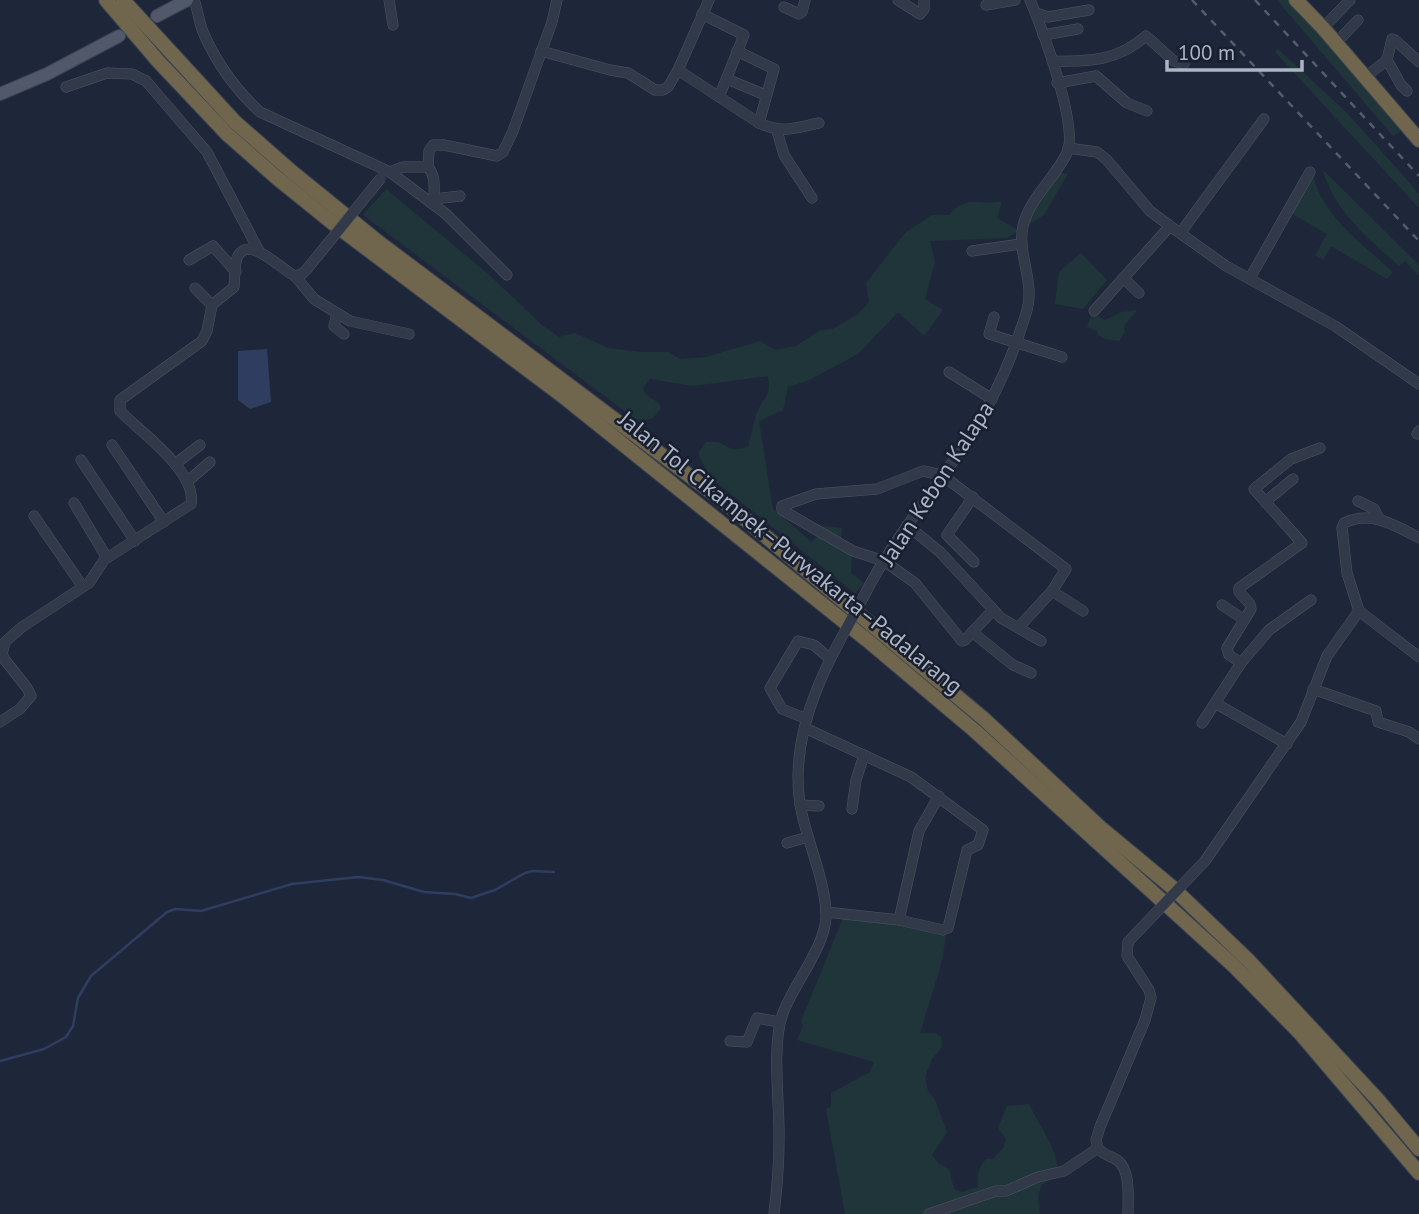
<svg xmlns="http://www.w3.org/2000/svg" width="1419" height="1214" font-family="'PT Sans',sans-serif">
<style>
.green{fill:#20353a}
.water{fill:#2f3e60}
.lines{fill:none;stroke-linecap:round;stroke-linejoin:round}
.stream{stroke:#2f3e60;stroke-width:2.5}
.minor-casing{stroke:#4c5464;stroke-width:11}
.major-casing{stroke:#3b4353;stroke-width:14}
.highway-casing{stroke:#3a4151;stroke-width:16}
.minor{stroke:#323a49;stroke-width:10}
.major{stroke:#50586a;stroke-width:12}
.highway{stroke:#70664e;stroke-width:14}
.rail{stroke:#535d71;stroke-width:2.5;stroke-dasharray:7 7;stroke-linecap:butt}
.minor-bridge-casing{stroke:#4c5464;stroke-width:11;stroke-linecap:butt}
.minor-bridge{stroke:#323a49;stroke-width:10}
.labels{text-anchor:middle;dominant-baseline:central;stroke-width:5;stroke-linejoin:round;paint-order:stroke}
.street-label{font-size:23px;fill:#acb4c6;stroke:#181f2e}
</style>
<rect width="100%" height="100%" fill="#1e2739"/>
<!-- green -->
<g class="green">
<polygon points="1277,0 1289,0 1401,131 1393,136"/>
<polygon points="1278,49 1345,111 1401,173 1419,194 1419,208 1275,52"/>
<path d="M 1323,170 L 1419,265 L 1419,276 L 1405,261 L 1399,266 C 1369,239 1334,211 1323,170 Z"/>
<path d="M 1312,171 C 1319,213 1363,245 1393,272 L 1387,279 L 1331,246 L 1323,260 L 1315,255 L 1327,234 L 1291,213 Z"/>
<path d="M 1056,172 L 1068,174 L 1044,215 L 1007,238 L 930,241 L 935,262 L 925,299 L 943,310 L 924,336 L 898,312 L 858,354 L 809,380 L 788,387 L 783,410 L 759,421 L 773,509 L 812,542 L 823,526 L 842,528 L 840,548 L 852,552 L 851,573 L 864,583 L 855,593 L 711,478 L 698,454 L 706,442 L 718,442 L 734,450 L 748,447 C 751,435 753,424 757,413 C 763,396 772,398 768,376 L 693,386 L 650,379 L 643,388 L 646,395 L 659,403 L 661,408 L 653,418 L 639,422 L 363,215 L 386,189 L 487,273 L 542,325 L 559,337 L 575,333 L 608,348 L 640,352 L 668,352 L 680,359 L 707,357 L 760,341 L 776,350 L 796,346 L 821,330 L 833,329 L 858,314 L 869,302 L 866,283 L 905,233 L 932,215 L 949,215 C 968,193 980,207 1002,201 L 997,218 L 1018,230 Z"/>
<polygon points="1081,253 1107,280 1083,309 1055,304 1059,272"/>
<polygon points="1137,310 1124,326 1125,331 1119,341 1106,339 1098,335 1097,331 1087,327 1092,313 1105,320 1122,312"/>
<path d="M 843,918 L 908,926 L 946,935 L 942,961 L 920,1033 L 935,1033 L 941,1037 L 942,1047 L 932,1059 L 925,1077 L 928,1091 L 935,1100 L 947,1132 L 932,1155 L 938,1163 L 949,1169 L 954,1189 L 962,1192 L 978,1187 C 977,1176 978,1168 986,1159 L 993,1159 L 1004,1147 L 1006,1139 L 998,1128 L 1007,1106 L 1029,1104 C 1040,1127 1059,1150 1058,1176 L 1041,1185 L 1038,1198 L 1040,1214 L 845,1214 L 826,1109 L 831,1107 L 831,1093 L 870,1072 L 874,1062 L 797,1040 L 803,1026 L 801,1021 Z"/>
</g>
<!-- water -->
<polygon class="water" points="267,349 271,402 250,409 238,400 238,351"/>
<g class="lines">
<!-- stream -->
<polyline class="stream" points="0,1061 44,1049 66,1037 73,1026 78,998 91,976 167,912 175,909 201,911 292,884 358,877 383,880 424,892 455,894 471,898 495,890 525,873 533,871 554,872"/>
<defs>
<g id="minor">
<path d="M 194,0 C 198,10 199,22 203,32 C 216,62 236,90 260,112 L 390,172 L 446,214 L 507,275"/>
<polyline points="389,0 393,25"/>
<polyline points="898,0 920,14 924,9 924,0"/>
<polyline points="986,5 1015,0"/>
<polyline points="784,7 799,14 802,12 805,0"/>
<polyline points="1036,13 1048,17 1089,10"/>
<polyline points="702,14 744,35 719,97"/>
<polyline points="1323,28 1350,0"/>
<polyline points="1043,35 1078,29"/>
<polyline points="1336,43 1358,20"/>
<polyline points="541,51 610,70 628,73 655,90 663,90 668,87 678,70 709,0"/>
<polyline points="737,51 774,69 759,123"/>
<polyline points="1387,60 1401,85 1407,91"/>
<path d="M 1052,61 C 1088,62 1118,61 1146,36 L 1174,61 L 1184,64"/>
<path d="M 678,70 L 759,123 C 783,134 794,128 819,123"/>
<polyline points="1364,78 1387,60 1392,39 1395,40 1419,62"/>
<polyline points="727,79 765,95"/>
<polyline points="1057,83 1096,76 1127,103 1147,111"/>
<polyline points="66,87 107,73 132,74 146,81 207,152 259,251"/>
<polyline points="777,131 784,155 812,198"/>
<polyline points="1068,148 1097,152 1107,160 1150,211 1170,226 1226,266 1335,326 1419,384"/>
<polyline points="390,172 403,167 428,167"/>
<polyline points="434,199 460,196"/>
<path d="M 431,203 L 434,199 C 434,188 436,176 428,167 L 429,151 L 433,145 L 444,145 L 497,156 L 503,152 L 513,131 L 552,22 L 557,0"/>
<polyline points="1181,232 1264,119"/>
<polyline points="972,251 1021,244"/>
<polyline points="189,260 213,246 236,272"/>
<polyline points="295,276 314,299 350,321 409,334"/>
<polyline points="1123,278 1139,293"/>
<polyline points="1250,278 1310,172"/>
<polyline points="195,288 212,305"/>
<polyline points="1094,311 1170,226"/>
<polyline points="337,314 334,326 344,334"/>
<polyline points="994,317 989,334 1062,357"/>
<polyline points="949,372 992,399"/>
<polyline points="1417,434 1419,431"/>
<polyline points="112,445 164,522"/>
<polyline points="81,460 135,541"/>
<polyline points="175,464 200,445"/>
<polyline points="187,482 210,462"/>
<polyline points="973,497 947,535 974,562"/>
<polyline points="1358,501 1374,509 1379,519"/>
<polyline points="1265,502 1293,479"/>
<polyline points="74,503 107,558"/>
<polyline points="34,516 83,587"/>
<polyline points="907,525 940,552 1001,618 1041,641"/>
<path d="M 1419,538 C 1395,525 1371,510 1344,523 L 1342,528 L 1347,573 L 1359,611 L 1419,657"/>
<polyline points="1052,591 1083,611"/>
<path d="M 864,596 C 896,532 945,480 981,418 C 1000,386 1016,347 1027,310 C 1035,282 1017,254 1023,226 C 1029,199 1055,178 1067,153 C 1079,127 1042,28 1030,0"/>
<polyline points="1222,605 1243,619"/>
<polyline points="993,610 965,640 962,641 915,583 884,561 853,551 782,510 782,506 816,494 877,489 923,471 942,475 1066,569 1052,591 1018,628"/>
<polyline points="972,632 1013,665 1031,673"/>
<polyline points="1241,663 1229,655 1227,648 1251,609 1250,604 1239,592 1239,588 1302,543 1254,489 1291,459 1320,448"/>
<polyline points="1313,689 1376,711 1378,722 1409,732 1419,739"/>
<polyline points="1215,703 1287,744"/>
<polyline points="807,719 782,709 770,688 798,641 814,645 830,659"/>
<path d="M 0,722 L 20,709 L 31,696 L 27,688 L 5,660 L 2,654 L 5,642 L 22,627 L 89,583 L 104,560 L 191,504 C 197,471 140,432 120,411 L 120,400 L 202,341 L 207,331 L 212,305 L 234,287 C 235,278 234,266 237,258 C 248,232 282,271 295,276 L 302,274 L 307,269"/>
<polyline points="1202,723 1241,663 1269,630 1311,600"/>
<polyline points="805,728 911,777 983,830 978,845 967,850 948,928 943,930 899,920 826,912"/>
<polyline points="800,805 819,806"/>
<polyline points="852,809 856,780 864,755"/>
<polyline points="787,843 808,837"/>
<polyline points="1205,861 1301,722 1327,656 1359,611"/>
<polyline points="899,920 919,831 939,796"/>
<polyline points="730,1041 747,1042 757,1018 779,1022"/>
<path d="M 1098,1148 C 1104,1156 1110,1155 1117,1160 C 1131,1170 1128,1198 1128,1214"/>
<path d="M 774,1214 C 777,1189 779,1165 779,1140 C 780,1104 771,1046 783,1013 C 794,983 828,944 826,912 C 824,878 809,846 802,814 C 789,756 810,697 837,646"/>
<polyline points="929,1214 996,1191 1006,1191 1038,1177 1064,1171 1098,1148 1096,1140 1100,1127 1145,1020 1151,998 1149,990 1127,956 1128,942"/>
</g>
<g id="major">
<polyline points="157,16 187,0"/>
<polyline points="0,94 47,74 119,36"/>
</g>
<g id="highway">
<polyline points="106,0 158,61 227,134 277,178 334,224 564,397 867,640 975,731 1234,966 1300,1033 1419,1173"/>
<polyline points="123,0 235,122 292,172 377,241 727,504 984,719 1102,829 1173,888 1248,960 1379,1101 1419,1149"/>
<polyline points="1296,0 1323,28 1419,140"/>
</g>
</defs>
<!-- minor casing -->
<use href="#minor" class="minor-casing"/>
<!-- major casing -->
<use href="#major" class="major-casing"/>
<!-- highway casing -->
<use href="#highway" class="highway-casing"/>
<!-- minor -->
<use href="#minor" class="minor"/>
<!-- major -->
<use href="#major" class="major"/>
<!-- highway -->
<use href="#highway" class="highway"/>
<!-- rail -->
<g class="rail">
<polyline points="1192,0 1419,241"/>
<polyline points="1255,0 1419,176"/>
</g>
<defs>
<g id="minor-bridge">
<polyline points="307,269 381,178"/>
<polyline points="837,646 864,596"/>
<polyline points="1128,942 1205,861"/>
</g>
</defs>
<!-- minor-bridge casing -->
<use href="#minor-bridge" class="minor-bridge-casing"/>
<!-- minor-bridge -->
<use href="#minor-bridge" class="minor-bridge"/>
</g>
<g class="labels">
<!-- street labels -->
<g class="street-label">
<text transform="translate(936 483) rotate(-57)">Jalan Kebon Kalapa</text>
<text transform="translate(791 552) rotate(39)">Jalan Tol Cikampek–Purwakarta–Padalarang</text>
</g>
</g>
<!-- scale -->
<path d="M1167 60v10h135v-10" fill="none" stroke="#acb4c6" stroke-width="3.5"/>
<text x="1178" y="60" font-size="21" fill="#acb4c6" stroke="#181f2e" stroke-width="5" paint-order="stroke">100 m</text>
</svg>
